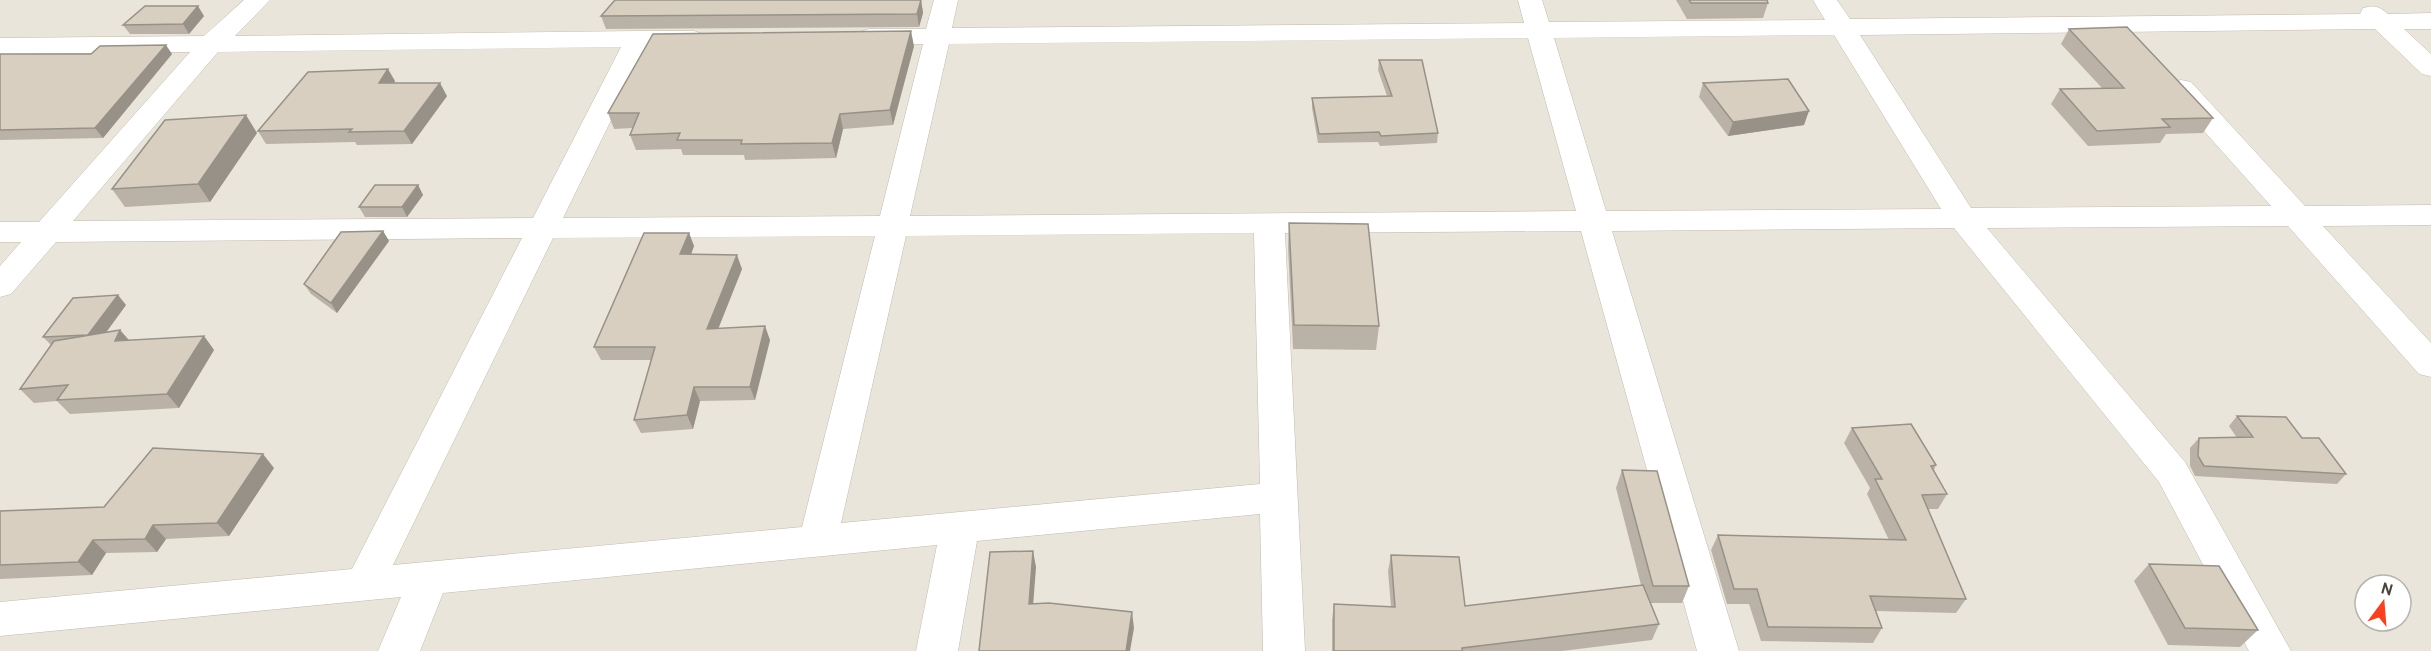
<svg xmlns="http://www.w3.org/2000/svg" width="2431" height="651" font-family="Overpass,sans-serif">
<style>
.residential{fill:#eae5da;fill-rule:evenodd}
.lines{fill:none;stroke-linecap:round;stroke-linejoin:round}
.minor-casing{stroke:#c2bbae;stroke-width:1}
.minor{fill:#fff;fill-rule:evenodd}
.wall{fill:#bab2a6}
.shaded-wall{fill:#979187}
.building{fill:#d8cfc1;stroke:#979187;stroke-width:1.5}
</style>
<rect width="100%" height="100%" fill="#f6f3ec"/>
<!-- residential -->
<path class="residential" d="M 0,0 L 2431,0 L 2431,651 L 0,651 ZM 2365,585 L 2401,585 L 2401,621 L 2365,621 Z"/>
<g class="lines">
<defs>
<path id="minor" d="M 244,0 L 270,0 L 235,36 L 638,31 L 694,31 L 703,34 L 707,39 L 703,44 L 694,47 L 647,47 L 563,218 L 880,216 L 923,44 L 869,45 L 860,42 L 856,37 L 860,32 L 869,29 L 926,29 L 934,0 L 958,0 L 952,28 L 1524,23 L 1518,0 L 1542,0 L 1549,22 L 1825,20 L 1813,0 L 1837,0 L 1850,19 L 2360,14 L 2363,8 C 2374,5 2379,6 2388,14 L 2431,13 L 2431,29 L 2404,29 L 2431,54 L 2431,76 L 2422,74 L 2375,29 L 1860,35 L 1971,208 L 2271,206 L 2171,94 L 2167,88 L 2171,82 L 2181,80 L 2191,82 L 2305,206 L 2431,205 L 2431,225 L 2323,226 L 2431,343 L 2431,377 L 2419,374 L 2288,226 L 1987,228 L 2185,462 L 2291,651 L 2249,651 L 2159,482 L 1954,228 L 1612,231 L 1739,651 L 1697,651 L 1581,231 L 1285,233 L 1305,651 L 1263,651 L 1260,514 L 977,541 L 958,651 L 916,651 L 937,545 L 443,593 L 420,651 L 378,651 L 401,597 L 0,636 L 0,602 L 352,569 L 522,238 L 56,242 L 11,294 L 0,297 L 0,266 L 21,242 L 0,242 L 0,222 L 39,222 L 190,52 L 0,54 L 0,38 L 204,36 ZM 1834,35 L 1941,209 L 1606,211 L 1554,38 ZM 1528,38 L 1576,211 L 910,216 L 949,44 ZM 621,47 L 533,218 L 73,221 L 218,52 ZM 1254,233 L 1260,484 L 841,523 L 906,236 ZM 875,236 L 802,527 L 393,565 L 553,238 Z"/>
</defs>
<!-- minor casing -->
<use href="#minor" class="minor-casing"/>
<!-- minor -->
<use href="#minor" class="minor"/>
</g>
<!-- wall -->
<g class="wall">
<polygon points="921,0 923,13 919,27 606,29 601,16"/>
<polygon points="1676,0 1767,0 1768,3 1763,18 1687,19"/>
<polygon points="204,16 189,34 130,34 123,25"/>
<polygon points="2069,29 2213,118 2203,133 2166,134 2160,143 2088,146 2051,104 2060,89 2102,88 2061,44"/>
<polygon points="914,46 893,125 843,129 836,158 745,160 744,155 683,155 681,149 636,150 630,135 633,128 614,129 608,113"/>
<polygon points="0,54 172,54 103,138 0,140"/>
<polygon points="1379,60 1438,133 1437,143 1380,146 1378,142 1318,143 1312,108 1312,98 1387,96 1378,70"/>
<polygon points="395,81 394,83 447,96 412,144 357,145 355,142 266,144 258,131"/>
<polygon points="1703,83 1804,125 1728,136 1699,97"/>
<polygon points="257,133 210,202 125,207 112,189"/>
<polygon points="418,185 423,195 407,217 365,217 359,207"/>
<polygon points="1289,223 1379,326 1376,350 1293,349 1288,247"/>
<polygon points="383,231 389,241 337,313 311,294 304,284"/>
<polygon points="689,233 694,246 691,254 742,269 718,328 770,340 755,400 700,401 693,429 641,433 634,420 651,360 601,360 594,347"/>
<polygon points="126,305 106,332 120,330 129,340 204,336 214,350 179,408 70,414 57,401 34,403 20,389 51,345 43,337"/>
<polygon points="2237,416 2302,438 2346,474 2337,484 2195,476 2190,466 2190,448 2199,438 2237,438 2229,426"/>
<polygon points="1852,428 1936,465 1934,470 1947,494 1938,509 1928,509 1966,599 1956,613 1876,611 1882,628 1873,643 1761,641 1749,604 1727,604 1711,550 1718,535 1889,540 1867,494 1870,488 1844,443"/>
<polygon points="274,468 229,536 166,539 157,552 106,553 92,575 0,579 0,511 104,507"/>
<polygon points="1622,470 1689,586 1682,603 1651,603 1659,624 1652,640 1562,651 1332,651 1332,620 1334,604 1391,607 1388,571 1391,555 1465,606 1641,585 1616,488"/>
<polygon points="2149,564 2258,630 2240,647 2168,645 2134,581"/>
</g>
<!-- shaded-wall -->
<g class="shaded-wall">
<polygon points="921,0 923,13 919,27 917,14"/>
<polygon points="198,6 204,16 189,34 183,24"/>
<polygon points="911,31 914,46 893,125 890,110"/>
<polygon points="166,45 172,54 103,138 95,128"/>
<polygon points="388,69 395,81 386,96 379,83"/>
<polygon points="440,83 447,96 412,144 404,131"/>
<polygon points="1809,111 1804,125 1728,136 1733,122"/>
<polygon points="840,114 843,129 836,158 832,143"/>
<polygon points="246,115 257,133 210,202 198,184"/>
<polygon points="418,185 423,195 407,217 402,207"/>
<polygon points="383,231 389,241 337,313 331,303"/>
<polygon points="689,233 694,246 686,268 680,254"/>
<polygon points="737,255 742,269 713,342 707,329"/>
<polygon points="118,295 126,305 97,345 88,335"/>
<polygon points="765,326 770,340 755,400 750,387"/>
<polygon points="120,330 132,344 115,341"/>
<polygon points="204,336 214,350 179,408 167,394"/>
<polygon points="694,387 700,401 693,429 687,415"/>
<polygon points="263,454 274,468 229,536 217,523"/>
<polygon points="153,525 166,539 157,552 145,539"/>
<polygon points="93,540 106,553 92,575 78,562"/>
<polygon points="1033,551 1036,567 1032,620 1029,604"/>
<polygon points="1132,612 1134,628 1130,651 1126,651"/>
</g>
<!-- building -->
<g class="building">
<polygon points="615,0 921,0 917,14 601,16"/>
<polygon points="1689,0 1767,0 1768,3 1691,3"/>
<polygon points="145,6 198,6 183,24 123,25"/>
<polygon points="2127,27 2213,118 2162,119 2170,127 2097,131 2060,89 2124,88 2069,29"/>
<polygon points="911,31 890,110 840,114 832,143 741,144 742,140 677,140 680,133 630,135 639,113 608,113 653,34"/>
<polygon points="166,45 95,128 0,130 0,54 91,54 100,46"/>
<polygon points="1379,60 1422,60 1438,133 1381,136 1379,132 1319,134 1312,98 1392,96"/>
<polygon points="388,69 379,83 440,83 404,131 349,132 352,129 258,131 308,72"/>
<polygon points="1788,79 1809,111 1733,122 1703,83"/>
<polygon points="246,115 198,184 112,189 165,120"/>
<polygon points="375,185 418,185 402,207 359,207"/>
<polygon points="1289,223 1368,224 1379,326 1294,325"/>
<polygon points="383,231 331,303 304,284 341,232"/>
<polygon points="644,233 689,233 680,254 737,255 707,329 765,326 750,387 694,387 687,415 634,420 655,347 594,347"/>
<polygon points="118,295 88,335 43,337 73,298"/>
<polygon points="120,330 115,341 204,336 167,394 57,400 68,385 20,389 54,341"/>
<polygon points="2237,416 2286,417 2302,438 2319,438 2346,474 2204,466 2198,456 2199,438 2253,437"/>
<polygon points="1911,424 1936,465 1931,466 1947,494 1922,495 1966,599 1870,596 1882,628 1768,627 1757,589 1734,589 1718,535 1906,540 1875,479 1882,479 1852,428"/>
<polygon points="153,448 263,454 217,523 153,525 145,539 93,540 78,562 0,565 0,511 104,507"/>
<polygon points="1622,470 1657,471 1689,586 1653,586"/>
<polygon points="1033,551 1029,604 1049,603 1132,612 1126,651 979,651 990,552"/>
<polygon points="1391,555 1459,557 1465,606 1643,585 1659,624 1462,648 1462,651 1334,651 1334,604 1395,607"/>
<polygon points="2149,564 2219,566 2258,630 2185,628"/>
</g>
<!-- north arrow -->
<g transform="translate(2383 603) rotate(16)"><circle r="28" fill="#ffffff" stroke="#b7b4b0" stroke-width="1.5"/>
<path d="M0-4.5L10 22L0 15L-10 22Z" fill="#fc3f1d"/>
<text y="-9" font-size="16" font-weight="bold" text-anchor="middle" fill="#4b4439">N</text>
</g>
</svg>
